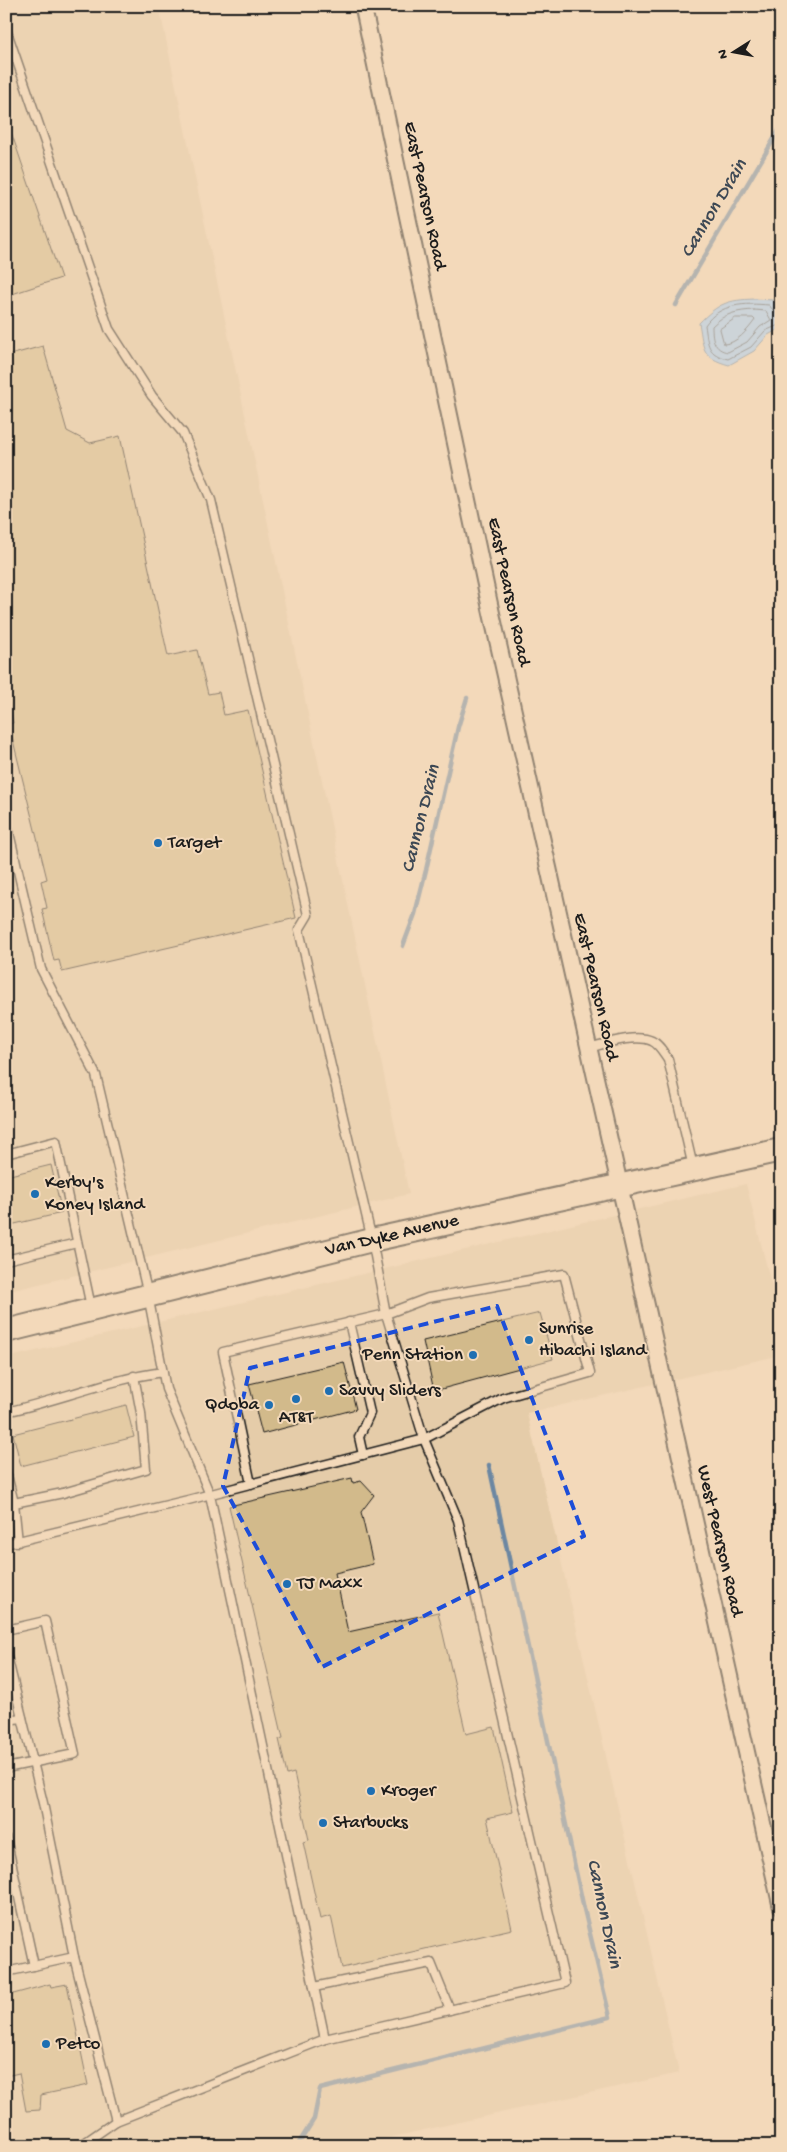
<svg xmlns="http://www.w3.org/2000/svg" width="787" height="2152" font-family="'Gochi Hand',sans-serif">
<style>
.built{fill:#e5cca9}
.water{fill:#a1cefc;stroke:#6c87a2}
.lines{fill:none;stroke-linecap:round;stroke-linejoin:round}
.shore{stroke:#516376;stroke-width:1}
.stream{stroke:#6c87a2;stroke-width:4.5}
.building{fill:#d2ba8b;stroke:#1c1c1c}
.service-casing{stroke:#1c1c1c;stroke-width:11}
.minor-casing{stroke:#1c1c1c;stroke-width:19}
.secondary-casing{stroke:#1c1c1c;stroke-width:26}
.service{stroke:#f3d9ba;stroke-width:8}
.minor{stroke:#f3d9ba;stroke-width:15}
.secondary{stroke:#f3d9ba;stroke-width:22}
.marked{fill:none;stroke:#1d4ed8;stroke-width:4;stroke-dasharray:10 6;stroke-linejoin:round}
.poi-dot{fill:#1f6fb2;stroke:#f3d9ba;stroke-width:2}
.labels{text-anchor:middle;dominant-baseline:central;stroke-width:4;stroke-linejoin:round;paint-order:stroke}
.street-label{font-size:19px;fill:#1c1c1c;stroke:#f3d9ba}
.poi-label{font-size:19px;fill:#1c1c1c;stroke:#f3d9ba;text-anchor:start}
.water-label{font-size:20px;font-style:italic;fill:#3d4854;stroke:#f3d9ba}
</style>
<rect width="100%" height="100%" fill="#f3d9ba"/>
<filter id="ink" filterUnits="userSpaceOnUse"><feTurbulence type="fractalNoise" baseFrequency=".02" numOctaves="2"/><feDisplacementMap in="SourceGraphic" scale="10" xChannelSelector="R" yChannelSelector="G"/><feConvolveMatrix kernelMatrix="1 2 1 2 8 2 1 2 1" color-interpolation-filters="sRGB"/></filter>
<g filter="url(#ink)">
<!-- built -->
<g class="built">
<polygon points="6,6 159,6 409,1194 6,1292"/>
<polygon points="746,1184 781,1323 781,1355 527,1413 679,2073 352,2146 6,2146 6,1358"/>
</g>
<!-- water -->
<path class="water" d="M 755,299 L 773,300 L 781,313 L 781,328 L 768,335 L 754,351 L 729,365 C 701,357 704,350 699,323 C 719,303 727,300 755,299 Z"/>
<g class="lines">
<!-- shore -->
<g class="shore">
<path d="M 754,310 L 766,311 L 771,320 L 760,327 L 747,342 L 728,352 C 714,350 712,339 712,326 C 725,313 737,311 754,310 Z"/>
<path d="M 781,315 L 776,314 L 769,305 C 745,303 720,303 705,325 C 708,345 707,354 728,359 L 751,347 L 765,331 L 781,324"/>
<path d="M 736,318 L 753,318 L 755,320 C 748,330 736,344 724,344 L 720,329 Z"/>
</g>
<!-- stream -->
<g class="stream">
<polyline points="676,305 781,127"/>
<polyline points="403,946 415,914 426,870 458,727 467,698"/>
<polyline points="297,2146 314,2119 320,2089 610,2017 584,1909 489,1465"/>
</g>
</g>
<!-- building -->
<g class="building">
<polygon points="8,123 61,278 6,296 6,124"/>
<polygon points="43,346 67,431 90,443 120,436 168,656 197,650 208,694 219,692 224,715 248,710 296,918 62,972 59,960 54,961 42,909 47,908 41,881 47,879 9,724 13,723 6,691 6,356"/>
<polygon points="51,1165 62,1213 6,1226 6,1176"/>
<polygon points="540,1313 553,1359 434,1391 423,1341"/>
<polygon points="344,1362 356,1409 262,1434 249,1384"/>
<polygon points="126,1405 134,1437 21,1466 13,1434"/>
<polygon points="352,1478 353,1483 361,1481 374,1495 361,1512 373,1564 335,1573 348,1632 438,1612 466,1734 494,1727 513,1812 487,1818 512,1929 342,1968 331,1916 320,1919 303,1842 309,1840 294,1773 287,1775 279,1739 283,1738 229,1506"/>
<polygon points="50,1984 51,1987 67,1984 88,2085 41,2095 40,2110 26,2111 19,2073 6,2076 6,1996"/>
</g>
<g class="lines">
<defs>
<g id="service">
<polyline points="6,29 109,329 152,396 183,433 211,500 308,915 299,930 372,1240 386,1314 428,1298 564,1274 590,1373 503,1398 424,1439 458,1520 565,1983 325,2039 116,2121 74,1957 6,1972"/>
<polyline points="6,820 41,969 96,1075 148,1295 166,1389 210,1495 325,2039"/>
<path d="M 588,1048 C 604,1044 636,1033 652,1041 C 659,1044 663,1052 668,1059 L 693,1167"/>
<polyline points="6,1154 56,1141 91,1307"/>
<polyline points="6,1260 77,1243"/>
<polyline points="349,1322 370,1413 359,1437 363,1455"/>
<path d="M 6,1412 C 59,1400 110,1379 163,1372"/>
<polyline points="6,1471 14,1503 18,1542"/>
<polyline points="14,1503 63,1493 146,1469 141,1413 134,1376"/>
<polyline points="6,1544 188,1500 424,1439 386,1314 223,1352 251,1484"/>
<polyline points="6,1630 45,1621 75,1754 6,1768"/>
<polyline points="6,1652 43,1803 74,1957"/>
<polyline points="6,1720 22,1718"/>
<polyline points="6,1838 34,1966"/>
<polyline points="314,1987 431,1963 450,2010"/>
<polyline points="80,2146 116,2121"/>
</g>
<polyline id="minor" points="363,6 491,611 781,1906"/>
<polyline id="secondary" points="6,1331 372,1240 781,1150"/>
</defs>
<!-- service casing -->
<use href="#service" class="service-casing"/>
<!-- minor casing -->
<use href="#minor" class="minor-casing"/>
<!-- secondary casing -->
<use href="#secondary" class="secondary-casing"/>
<!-- service -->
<use href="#service" class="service"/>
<!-- minor -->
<use href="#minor" class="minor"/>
<!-- secondary -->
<use href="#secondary" class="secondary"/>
</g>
</g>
<!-- marked area -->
<path d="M0 0H787V2152H0ZM 497,1306 L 584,1536 L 322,1667 L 223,1486 L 250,1368 Z" fill="#f3d9ba" fill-opacity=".55" fill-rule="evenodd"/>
<path class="marked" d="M 497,1306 L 584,1536 L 322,1667 L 223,1486 L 250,1368 Z"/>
<!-- markers -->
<g class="poi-dot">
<circle cx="158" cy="843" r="5"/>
<circle cx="35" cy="1194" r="5"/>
<circle cx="529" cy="1340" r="5"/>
<circle cx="473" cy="1355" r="5"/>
<circle cx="329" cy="1391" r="5"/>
<circle cx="296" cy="1399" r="5"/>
<circle cx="269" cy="1405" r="5"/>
<circle cx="287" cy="1584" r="5"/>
<circle cx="371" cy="1791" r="5"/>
<circle cx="323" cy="1823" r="5"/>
<circle cx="46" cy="2044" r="5"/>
</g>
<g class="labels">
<!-- street labels -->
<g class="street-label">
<text transform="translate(424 196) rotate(78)">East Pearson Road</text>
<text transform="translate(508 592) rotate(78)">East Pearson Road</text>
<text transform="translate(595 987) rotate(77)">East Pearson Road</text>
<text transform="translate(392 1236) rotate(-13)">Van Dyke Avenue</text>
<text transform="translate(719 1541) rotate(77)">West Pearson Road</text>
</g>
<!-- poi labels -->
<g class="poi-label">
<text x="168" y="843">Target</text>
<text x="45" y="1183">Kerby's<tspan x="45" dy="22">Koney Island</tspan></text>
<text x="539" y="1329">Sunrise<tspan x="539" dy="22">Hibachi Island</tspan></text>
<text x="463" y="1355" text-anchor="end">Penn Station</text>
<text x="339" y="1391">Savvy Sliders</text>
<text x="259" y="1405" text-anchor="end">Qdoba</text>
<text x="296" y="1418" text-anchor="middle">AT&amp;T</text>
<text x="297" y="1584">TJ Maxx</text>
<text x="381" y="1791">Kroger</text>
<text x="333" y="1823">Starbucks</text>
<text x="56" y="2044">Petco</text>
</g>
<!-- water labels -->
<g class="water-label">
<text transform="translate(715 209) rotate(-59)">Cannon Drain</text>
<text transform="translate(422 819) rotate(-76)">Cannon Drain</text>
<text transform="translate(603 1914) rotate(78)">Cannon Drain</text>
</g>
</g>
<!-- margin -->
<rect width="787" height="2152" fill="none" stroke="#f3d9ba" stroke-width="25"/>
<rect x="12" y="12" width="762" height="2127" fill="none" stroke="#1c1c1c" stroke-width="2" filter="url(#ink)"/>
<!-- north arrow -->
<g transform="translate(734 52) rotate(259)" stroke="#f3d9ba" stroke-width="4" paint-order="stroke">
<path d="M0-4L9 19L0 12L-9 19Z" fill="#1c1c1c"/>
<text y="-8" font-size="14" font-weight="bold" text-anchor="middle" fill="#1c1c1c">N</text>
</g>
</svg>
